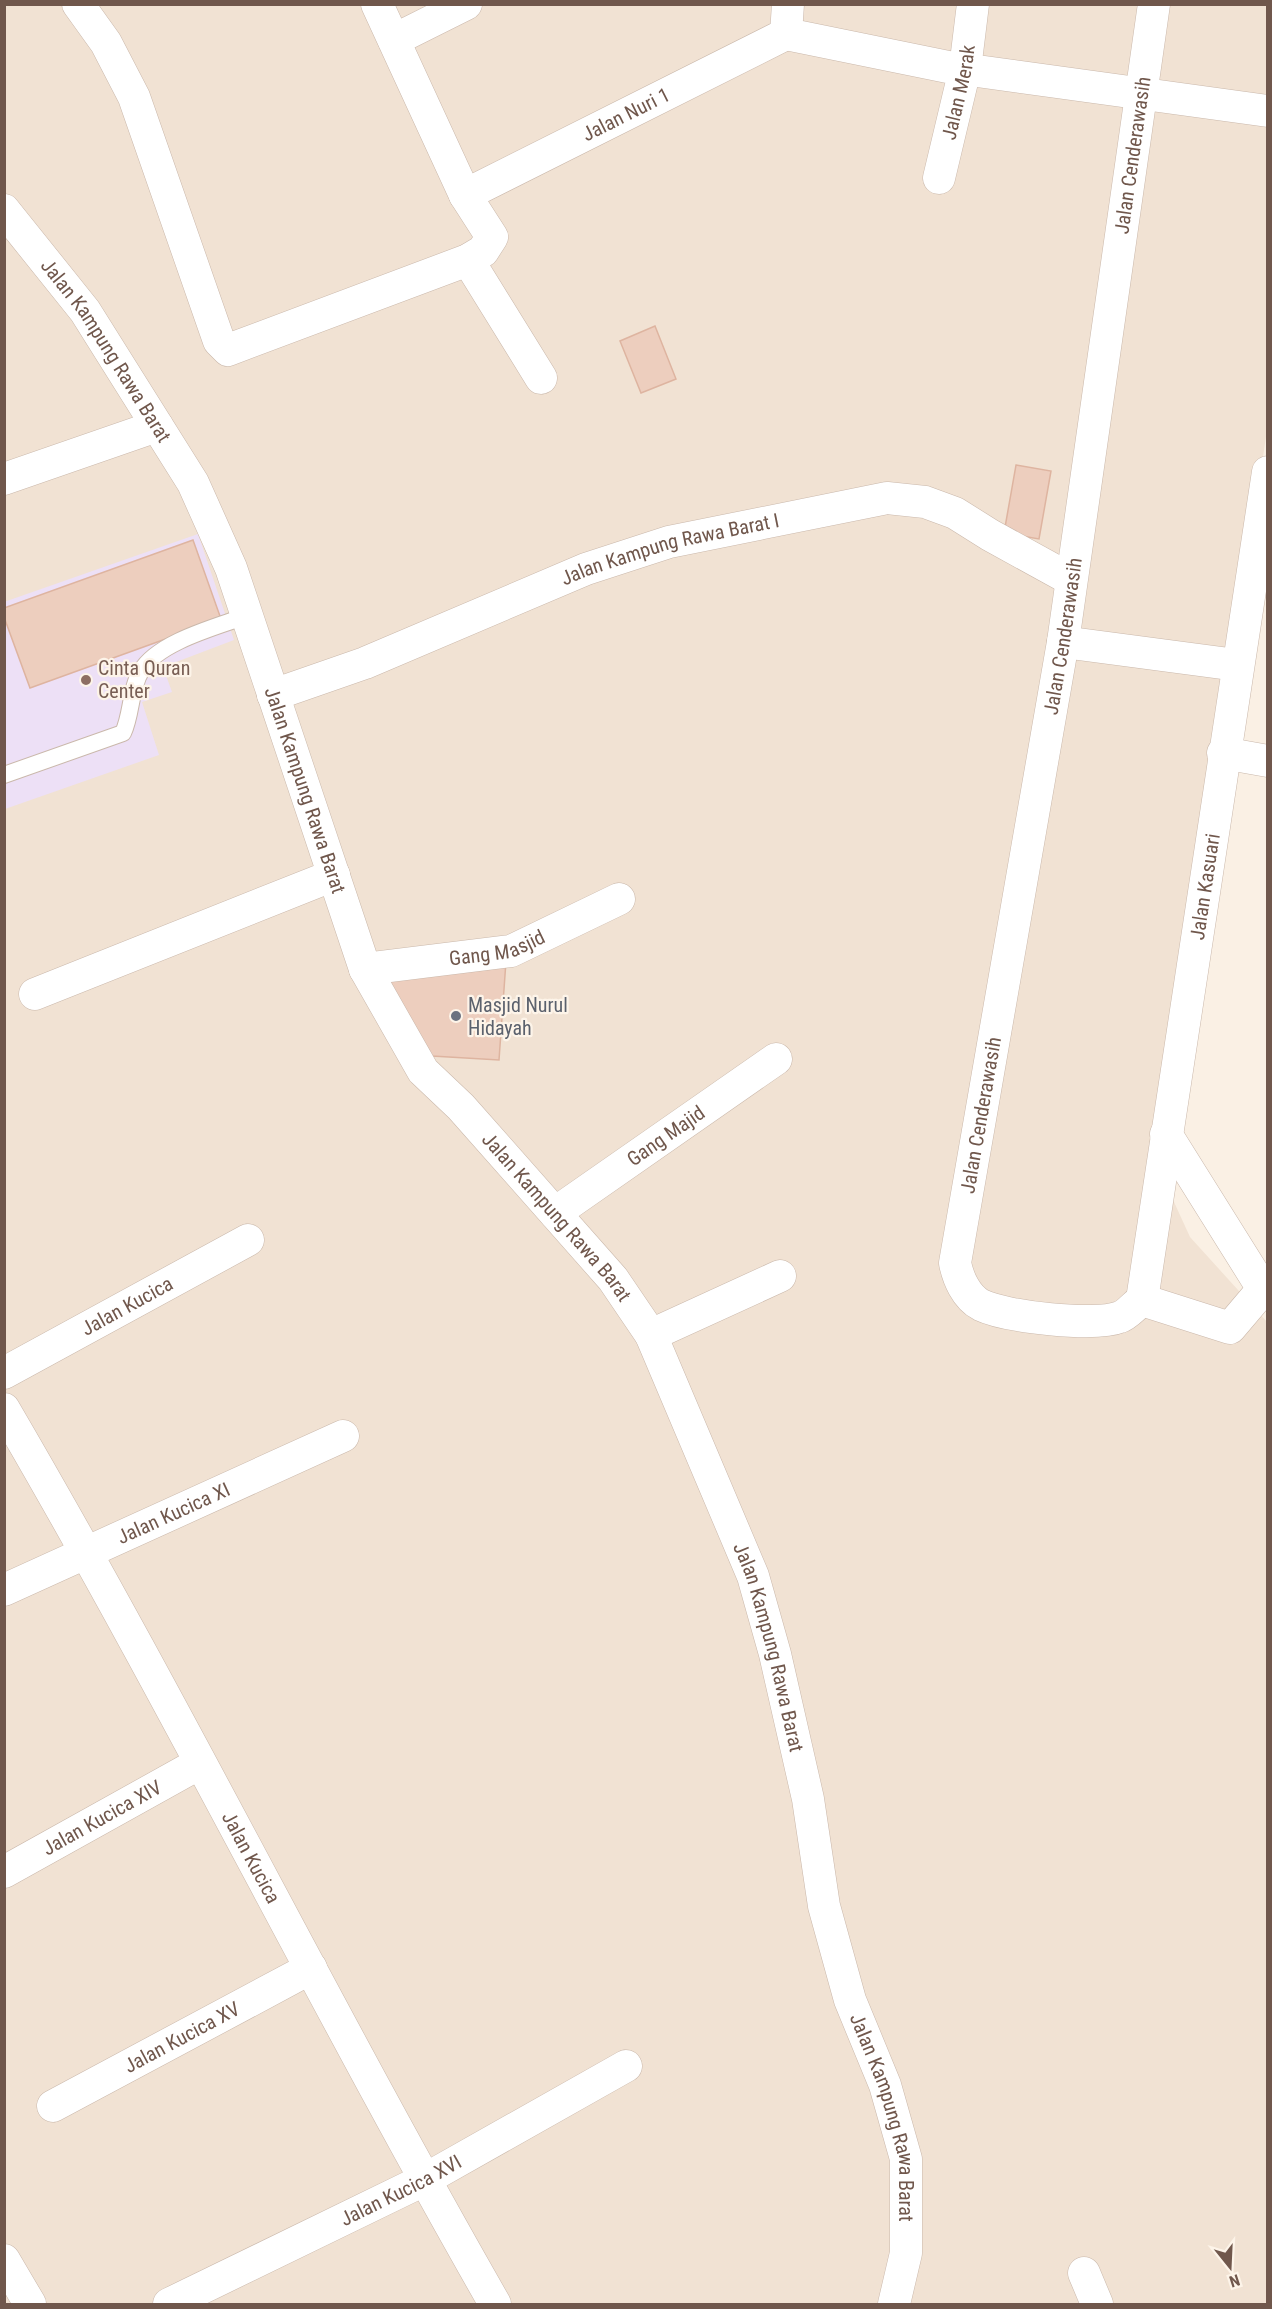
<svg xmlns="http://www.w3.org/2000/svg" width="1272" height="2309" font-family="'Roboto Condensed',sans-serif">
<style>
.residential{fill:#f1e2d3}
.education{fill:#ede0f6}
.building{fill:#edcebe;stroke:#deb4a0;stroke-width:1.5}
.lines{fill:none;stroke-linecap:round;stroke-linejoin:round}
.lane-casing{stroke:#cab8ab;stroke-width:18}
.street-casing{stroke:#cab8ab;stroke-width:33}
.lane{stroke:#fff;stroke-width:16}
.street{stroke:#fff;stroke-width:32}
.education-dot{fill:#8d6e63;stroke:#fdf4e9;stroke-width:2}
.worship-dot{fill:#6b7280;stroke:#fdf4e9;stroke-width:2}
.labels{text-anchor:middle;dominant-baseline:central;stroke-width:4.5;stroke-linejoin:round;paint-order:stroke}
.street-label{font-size:20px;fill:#70574c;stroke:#fdf4e9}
.education-label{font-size:20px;fill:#785e54;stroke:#fdf4e9;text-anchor:start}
.worship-label{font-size:20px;fill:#5b616d;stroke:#fdf4e9;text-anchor:start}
</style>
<rect width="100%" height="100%" fill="#faf0e4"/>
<!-- residential -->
<polygon class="residential" points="5,5 1267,5 1267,430 1158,1167 1190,1237 1267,1322 1267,2304 5,2304"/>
<!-- education -->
<polygon class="education" points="198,534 234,640 163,667 172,692 142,702 159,755 5,809 4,602"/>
<!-- building -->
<g class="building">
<polygon points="655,326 676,379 641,393 620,341"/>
<polygon points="1016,465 1051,471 1039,539 1004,533"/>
<polygon points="193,540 221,619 30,688 4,617 4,608"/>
<polygon points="506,961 499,1060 432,1056 387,977"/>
</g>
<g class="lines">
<defs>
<path id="lane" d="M 4,775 L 123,733 C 132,714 130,689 141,671 C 158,642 216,627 246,616"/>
<g id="street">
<polyline points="78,4 106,43 134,97 219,341 228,350 468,260 483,251 492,237 465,195 377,4"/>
<polyline points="786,34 948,67 1268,111"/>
<polyline points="786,34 788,4"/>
<polyline points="394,40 466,4"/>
<path id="s1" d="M 939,178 L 965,69 L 973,4"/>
<path id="s2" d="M 465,195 L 786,34"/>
<path id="s3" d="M 4,210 L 85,311 L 193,483 L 231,568 L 365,969 L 423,1071 L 461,1107 L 613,1279 L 651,1335 L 753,1576 L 775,1654 L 808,1799 L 824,1906 L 850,2000 L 885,2085 L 906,2159 L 906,2253 L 894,2304"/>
<polyline points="468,260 541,378"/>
<polyline points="4,479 157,426"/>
<polyline points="1063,642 1237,665"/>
<path id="s4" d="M 273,695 L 365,663 L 586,569 L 669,542 L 887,498 L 925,502 L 955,513 L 990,535 L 1070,579"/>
<polyline points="1223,753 1268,761"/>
<path id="s5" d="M 365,969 L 511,951 L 619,899"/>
<polyline points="35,994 334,875"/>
<path id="s6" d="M 555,1213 L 776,1059"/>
<path id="s7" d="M 1142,1300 C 1135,1305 1127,1315 1120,1317 C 1095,1327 1006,1317 981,1305 C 966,1297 958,1278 955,1263 L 1063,642 L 1154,4"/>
<path id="s8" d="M 1142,1300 L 1268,472"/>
<polyline points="1142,1300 1230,1328 1263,1289 1166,1134"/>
<polyline points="651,1335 780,1276"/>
<path id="s9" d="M 4,1373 L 248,1240"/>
<path id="s10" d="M 4,1409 C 176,1703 326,2009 495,2304"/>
<path id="s11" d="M 4,1590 L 343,1436"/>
<path id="s12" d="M 4,1872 L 200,1763"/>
<path id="s13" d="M 53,2106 L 311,1968"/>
<polyline points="4,2260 30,2304"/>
<polyline points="1084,2273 1097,2304"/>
<path id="s14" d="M 169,2304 L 424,2180 L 626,2066"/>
</g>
</defs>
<!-- lane casing -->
<use href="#lane" class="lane-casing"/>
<!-- street casing -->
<use href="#street" class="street-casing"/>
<!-- lane -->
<use href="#lane" class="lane"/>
<!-- street -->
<use href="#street" class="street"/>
</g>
<!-- markers -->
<circle class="education-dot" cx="86" cy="680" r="6"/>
<circle class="worship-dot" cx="456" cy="1016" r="6"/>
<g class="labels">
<!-- street labels -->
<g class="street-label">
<text stroke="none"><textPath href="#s1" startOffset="88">Jalan Merak</textPath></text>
<text stroke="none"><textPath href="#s2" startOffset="180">Jalan Nuri 1</textPath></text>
<text stroke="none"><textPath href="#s7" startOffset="1342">Jalan Cenderawasih</textPath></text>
<text stroke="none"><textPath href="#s3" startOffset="174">Jalan Kampung Rawa Barat</textPath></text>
<text stroke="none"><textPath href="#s4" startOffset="424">Jalan Kampung Rawa Barat I</textPath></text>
<text stroke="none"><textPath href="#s7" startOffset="856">Jalan Cenderawasih</textPath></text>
<text stroke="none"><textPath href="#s3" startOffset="660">Jalan Kampung Rawa Barat</textPath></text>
<text stroke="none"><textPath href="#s8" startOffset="418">Jalan Kasuari</textPath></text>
<text stroke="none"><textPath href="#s5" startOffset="134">Gang Masjid</textPath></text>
<text stroke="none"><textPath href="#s7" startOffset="370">Jalan Cenderawasih</textPath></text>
<text stroke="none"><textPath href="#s6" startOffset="135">Gang Majid</textPath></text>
<text stroke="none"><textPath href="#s3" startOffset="1164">Jalan Kampung Rawa Barat</textPath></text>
<text stroke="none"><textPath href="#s9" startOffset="140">Jalan Kucica</textPath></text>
<text stroke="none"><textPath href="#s11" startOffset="186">Jalan Kucica XI</textPath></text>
<text stroke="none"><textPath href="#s3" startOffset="1650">Jalan Kampung Rawa Barat</textPath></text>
<text stroke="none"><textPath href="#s12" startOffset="112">Jalan Kucica XIV</textPath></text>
<text stroke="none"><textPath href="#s10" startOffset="512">Jalan Kucica</textPath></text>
<text stroke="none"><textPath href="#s13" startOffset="146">Jalan Kucica XV</textPath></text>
<text stroke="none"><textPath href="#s3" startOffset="2136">Jalan Kampung Rawa Barat</textPath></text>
<text stroke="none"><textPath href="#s14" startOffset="258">Jalan Kucica XVI</textPath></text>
</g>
<!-- education labels -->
<g class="education-label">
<text x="98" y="668">Cinta Quran<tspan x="98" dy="23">Center</tspan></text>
</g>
<!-- worship labels -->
<g class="worship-label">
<text x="468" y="1005">Masjid Nurul<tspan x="468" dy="23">Hidayah</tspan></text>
</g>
</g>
<!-- border -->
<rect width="1272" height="2309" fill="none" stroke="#70574c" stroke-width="12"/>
<!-- north arrow -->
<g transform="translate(1230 2267) rotate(162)" stroke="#fdf4e9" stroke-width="4.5" paint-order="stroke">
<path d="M0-4.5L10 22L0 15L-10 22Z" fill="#70574c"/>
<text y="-9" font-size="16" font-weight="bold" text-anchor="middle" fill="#70574c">N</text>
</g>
</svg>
